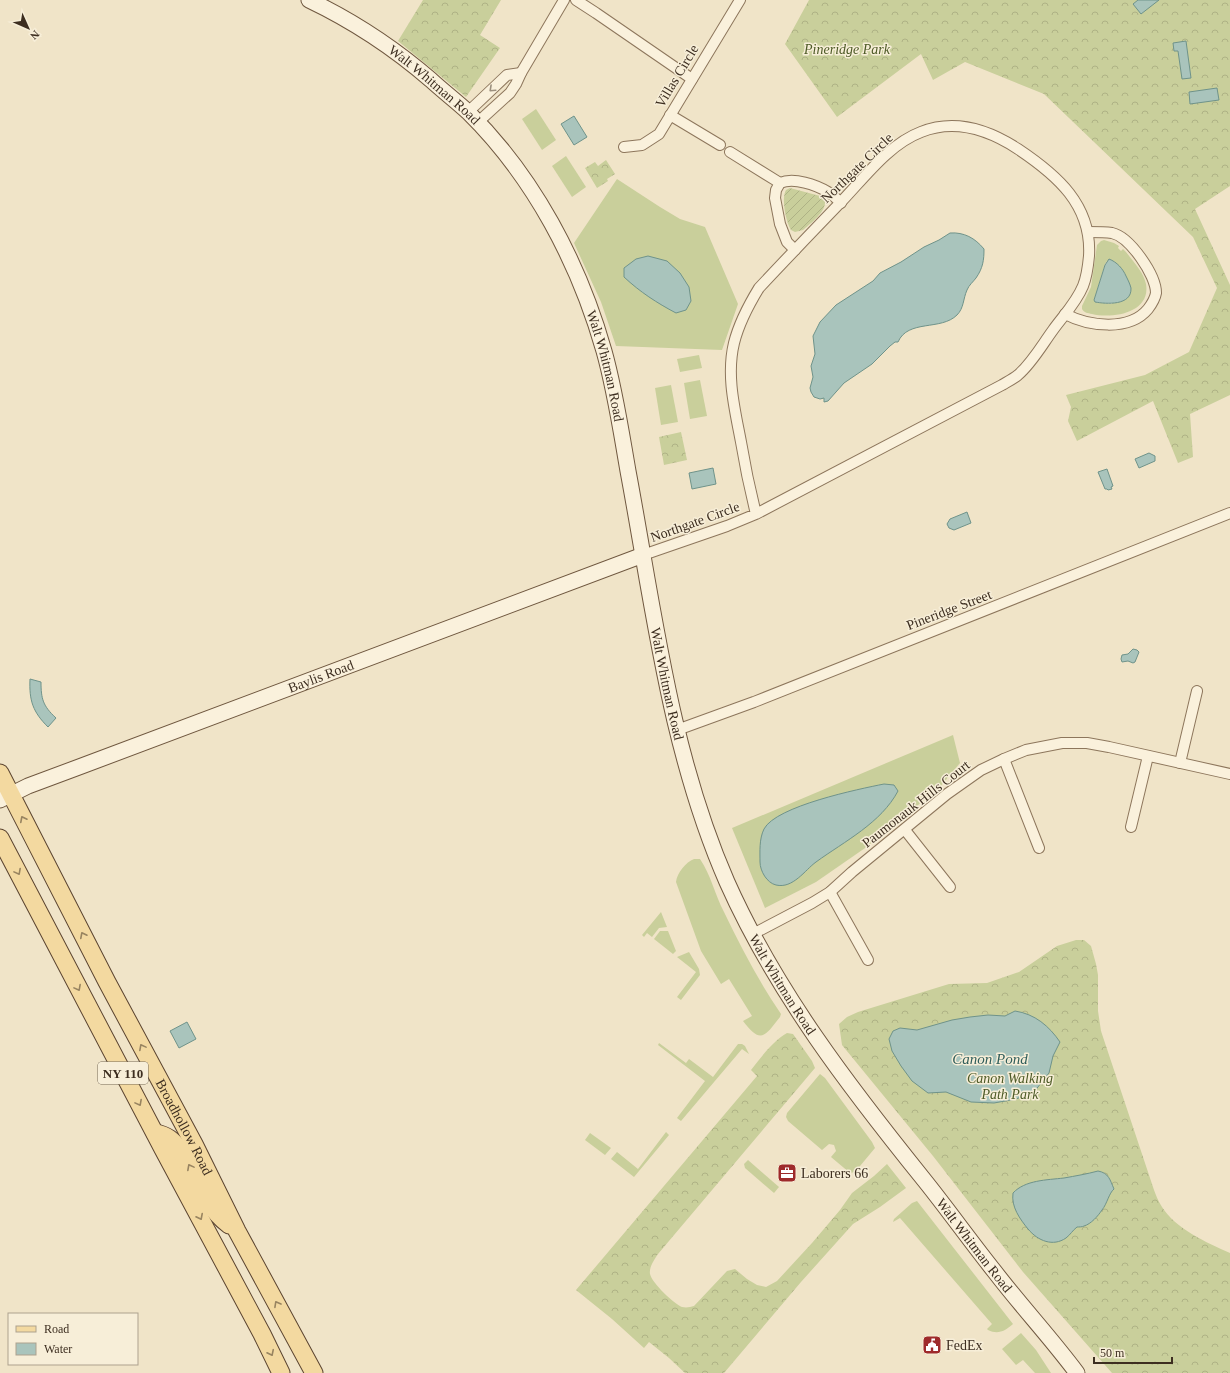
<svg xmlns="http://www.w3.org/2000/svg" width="1230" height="1373" font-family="Georgia,serif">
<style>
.grass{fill:#c9cf9b;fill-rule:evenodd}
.forest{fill:url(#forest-crowns)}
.garden{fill:url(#garden-furrows)}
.water{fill:#a9c4bc;stroke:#6f938a}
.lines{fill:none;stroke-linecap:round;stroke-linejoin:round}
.street-casing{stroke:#8d765c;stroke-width:12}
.secondary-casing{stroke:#6f573f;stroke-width:17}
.primary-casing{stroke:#5b4430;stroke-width:19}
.street{stroke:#faf1dc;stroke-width:10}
.secondary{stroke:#faf1dc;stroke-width:15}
.primary{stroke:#f3d9a0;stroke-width:17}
.oneway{stroke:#9c907e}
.oneway2{stroke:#988460}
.labels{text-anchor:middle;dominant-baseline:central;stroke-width:3;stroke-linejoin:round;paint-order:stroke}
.shield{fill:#f7eed8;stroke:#756857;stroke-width:1}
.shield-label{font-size:13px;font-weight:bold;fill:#3d2e20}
.park-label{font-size:14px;font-style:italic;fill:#4d5a26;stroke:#f7eed8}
.street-label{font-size:14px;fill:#3d2e20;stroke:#f7eed8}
.poi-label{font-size:14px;fill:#3d2e20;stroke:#f7eed8;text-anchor:start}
.water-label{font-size:15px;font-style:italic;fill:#2f5d5a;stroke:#f7eed8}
</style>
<defs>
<pattern id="forest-crowns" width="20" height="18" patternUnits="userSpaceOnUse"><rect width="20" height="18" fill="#c9cf9b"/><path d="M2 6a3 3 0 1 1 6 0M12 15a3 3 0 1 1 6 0" fill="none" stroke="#aeb285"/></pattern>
<pattern id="garden-furrows" width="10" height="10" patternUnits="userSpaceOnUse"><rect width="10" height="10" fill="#c9cf9b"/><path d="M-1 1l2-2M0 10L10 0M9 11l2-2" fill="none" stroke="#aeb285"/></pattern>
</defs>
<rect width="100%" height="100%" fill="#f0e4c8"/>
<!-- grass -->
<g class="grass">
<polygon points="536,109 556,140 542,150 522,119"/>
<polygon points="566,156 586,187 572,197 552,166"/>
<polygon points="617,179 660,207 680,219 705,227 738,304 722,350 616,346 601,302 574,243"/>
<path d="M 1104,240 L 1114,243 L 1119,246 L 1118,248 L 1121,251 L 1123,249 L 1126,252 C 1133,261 1144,273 1146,284 C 1151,313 1112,319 1092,314 C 1088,313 1084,313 1082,309 L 1082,306 L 1091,287 L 1097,245 L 1101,241 ZM 1107,261 L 1112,304 L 1095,302 L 1094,300 L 1105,264 Z"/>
<polygon points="699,355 702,368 680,372 677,359"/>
<polygon points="700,380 707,416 690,419 684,383"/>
<polygon points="671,385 678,422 661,425 655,388"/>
<polygon points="953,735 960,763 940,787 868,846 816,882 765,908 732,828"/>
<path d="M 694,859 L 700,859 C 711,875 715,895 724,912 C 741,947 759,982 781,1014 L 780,1017 C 765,1036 761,1045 743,1021 L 752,1016 L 729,979 L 721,984 L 701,951 L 676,882 C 677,873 686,862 694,859 Z"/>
<polygon points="661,912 667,927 659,928 652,937 647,933 644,937 642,935"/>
<polygon points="660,931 668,931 676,951 673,954 654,939"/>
<polygon points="689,952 699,969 700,975 681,1000 677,997 696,972 677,957"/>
<polygon points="659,1043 686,1063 689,1059 713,1077 738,1044 742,1044 745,1046 749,1054 742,1049 681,1121 677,1118 705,1081 658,1045"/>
<polygon points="820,1074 825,1078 872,1142 875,1148 855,1172 850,1173 831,1157 836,1151 834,1145 829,1144 822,1150 788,1121 786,1117 787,1113"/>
<polygon points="666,1132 669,1135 634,1177 611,1159 617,1152 638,1169"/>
<polygon points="590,1133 611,1148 605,1155 585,1140"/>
<polygon points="748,1160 779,1187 774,1193 745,1168 744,1164"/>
<path d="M 917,1201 L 1013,1324 C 1005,1331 998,1335 988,1330 L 987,1329 L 992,1324 L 900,1218 L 893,1222 L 894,1219 L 912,1203 Z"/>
<polygon points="1021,1333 1036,1350 1051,1373 1035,1373 1023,1360 1016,1365 1002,1349"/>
</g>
<!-- forest -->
<g class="forest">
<polygon points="423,0 501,0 480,35 500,48 466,97 398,41"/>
<polygon points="809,0 1230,0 1230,186 1195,209 1230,285 1230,395 1190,414 1193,457 1178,463 1153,401 1077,441 1068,421 1071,407 1066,395 1145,375 1189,352 1217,288 1193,237 1044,94 965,62 933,80 921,54 837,117 785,44"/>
<polygon points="606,160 615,174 607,179 608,181 597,188 585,168 595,162 598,166"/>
<polygon points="681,432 687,460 664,465 659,437"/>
<path d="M 1076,940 L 1084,940 L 1091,946 L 1096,964 L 1098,975 L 1098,1011 L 1101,1031 L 1154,1190 C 1156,1195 1158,1201 1162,1207 C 1175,1228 1207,1243 1230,1253 L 1230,1373 L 1112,1373 L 1023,1272 L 933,1156 L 842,1045 L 839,1024 L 847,1017 L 858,1012 L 949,984 L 987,983 L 1019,972 L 1057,946 Z"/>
<path d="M 787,1033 L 793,1034 L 812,1061 L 815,1068 L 658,1254 C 654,1260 649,1267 650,1274 C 652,1283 674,1304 682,1307 C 687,1308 690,1307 694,1306 L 727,1271 L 735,1269 L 747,1279 L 757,1285 L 766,1287 L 777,1281 L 812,1243 L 840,1210 L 852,1193 L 874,1176 L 887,1164 L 906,1188 L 880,1207 L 853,1224 L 801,1282 L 724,1373 L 685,1373 L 669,1358 L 649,1342 L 644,1348 L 612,1319 L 576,1290 L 757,1076 L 751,1070 C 762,1056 772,1042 787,1033 Z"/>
</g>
<!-- garden -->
<path class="garden" d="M 790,188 L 820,196 L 825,201 C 826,212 811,223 803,230 L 795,232 L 791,230 C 786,222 781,198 786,190 Z"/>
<!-- water -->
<g class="water">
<polygon points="1138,0 1159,0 1141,14 1133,4"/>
<polygon points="1186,41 1191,78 1182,79 1178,51 1174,51 1173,43"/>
<polygon points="1217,88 1219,100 1190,104 1189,92"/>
<polygon points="574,116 587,137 574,145 561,124"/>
<path d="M 950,233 C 964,232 975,238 984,249 C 984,260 983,268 976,278 C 973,282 969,285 967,290 C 963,299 964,308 957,315 C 941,331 908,319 898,342 L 895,342 L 890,346 L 872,364 L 844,383 L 828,401 L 824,402 L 824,398 L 820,399 L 814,397 L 811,392 L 810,388 L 813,377 L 811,366 L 815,354 L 813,336 L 820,322 L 836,305 L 873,281 L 880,273 L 901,262 L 924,247 L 939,240 Z"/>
<path d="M 648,256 L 667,261 L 680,273 L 689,287 L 691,301 L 686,310 L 676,313 C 657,303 640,292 624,277 L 624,268 L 636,259 Z"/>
<path d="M 1109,259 C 1117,262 1123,269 1126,276 C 1128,280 1130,284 1131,288 C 1132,306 1106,304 1095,302 L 1094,300 L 1105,265 Z"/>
<polygon points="1149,453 1155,456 1155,461 1139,468 1135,459"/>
<polygon points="713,468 716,484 692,489 689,473"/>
<polygon points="1107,469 1113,486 1111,487 1112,489 1108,490 1107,489 1105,489 1098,472"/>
<polygon points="967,512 971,523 954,530 949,528 947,524 950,519"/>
<polygon points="1133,649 1137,650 1139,652 1135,662 1133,663 1128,661 1122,662 1121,659 1122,655 1128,654"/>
<path d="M 30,679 L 41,682 C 41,699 43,706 56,718 L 48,727 C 33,712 29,701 30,679 Z"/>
<path d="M 884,784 L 894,785 L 898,791 C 881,823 845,841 816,862 C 805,870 793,889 776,885 C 767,883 760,871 760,862 C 760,852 759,839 764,829 C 776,806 859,789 884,784 Z"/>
<path d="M 1015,1011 C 1035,1014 1049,1026 1060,1042 L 1053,1056 L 1049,1073 L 1034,1092 L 1016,1099 L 994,1103 L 971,1102 L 946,1092 L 928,1093 L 912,1081 L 901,1066 L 892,1051 L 889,1039 L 893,1031 L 900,1028 L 917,1030 L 952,1020 L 970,1017 L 988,1015 L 1005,1016 Z"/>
<polygon points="187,1022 196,1039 179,1048 170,1031"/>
<path d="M 1098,1171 C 1109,1173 1110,1180 1114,1189 C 1109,1193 1107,1204 1102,1210 C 1098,1216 1091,1224 1084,1226 C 1083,1227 1078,1227 1077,1227 C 1073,1230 1070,1235 1066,1238 C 1053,1247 1038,1241 1028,1229 C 1020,1219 1011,1207 1013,1193 C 1025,1180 1047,1180 1064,1178 C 1075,1176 1087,1174 1098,1171 Z"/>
</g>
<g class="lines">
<defs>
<g id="street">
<polyline points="576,0 596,13 692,79"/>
<polyline points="468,112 507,75 521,73"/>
<polyline points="670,115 720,145"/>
<polyline points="477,123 510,93 516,84 521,73 564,0"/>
<polyline points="624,147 642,145 659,134 740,0"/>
<polyline points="730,152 780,183"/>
<path d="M 795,250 L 787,242 L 780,224 L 775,198 L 776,190 L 780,183 C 794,177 816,185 828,192 C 833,195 837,199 841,203"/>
<path d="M 1065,314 C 1088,326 1129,332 1148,309 C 1151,305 1155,299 1156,293 C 1156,275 1130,237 1112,233 C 1105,232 1096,232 1088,232"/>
<path d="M 643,555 L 727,526 L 756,514 L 1002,385 C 1007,382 1013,379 1018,375 C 1032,363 1042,345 1053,330 C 1063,316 1076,303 1083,286 C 1087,276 1088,267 1089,256 C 1092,205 1057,175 1018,149 C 989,130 956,118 921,132 C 889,144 864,178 841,202 C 814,230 786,259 759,288 C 748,306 739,323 734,343 C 726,376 735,410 741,442 C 745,466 750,490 756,514"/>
<polyline points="677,730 754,702 1230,513"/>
<polyline points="1004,759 1039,848"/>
<polyline points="1180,763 1197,691"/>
<polyline points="1131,827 1148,756"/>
<polyline points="905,830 950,887"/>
<polyline points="830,892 868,960"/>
<polyline points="753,934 812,903 830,892 852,872 947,794 981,770 1004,759 1026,750 1062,743 1087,743 1109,747 1230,774"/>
</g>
<g id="secondary">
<path id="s1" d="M 309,0 C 353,21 394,48 431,80 C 443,91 456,101 468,112 C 534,177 579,263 604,351 C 615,390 621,431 628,471 C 654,610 670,752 727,882 C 776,992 850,1088 925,1181 C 949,1211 971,1242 995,1272 C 1021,1306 1051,1338 1077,1373"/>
<path id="s2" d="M 0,800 L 28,786 L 79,767 L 643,555"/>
</g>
<g id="primary">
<path id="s3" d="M 0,773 L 107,982 L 194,1144 L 237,1231 L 314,1373"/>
<polyline points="0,838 163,1149 262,1334 281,1373"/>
<path d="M 155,1133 C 167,1135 173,1140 180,1150 C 194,1175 205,1207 229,1225"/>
</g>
</defs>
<!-- street casing -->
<use href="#street" class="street-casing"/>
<!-- secondary casing -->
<use href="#secondary" class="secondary-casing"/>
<!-- primary casing -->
<use href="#primary" class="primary-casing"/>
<!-- street -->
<use href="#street" class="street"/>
<!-- secondary -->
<use href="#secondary" class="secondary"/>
<!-- primary -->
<use href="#primary" class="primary"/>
</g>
<!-- one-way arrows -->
<defs><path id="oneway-chevron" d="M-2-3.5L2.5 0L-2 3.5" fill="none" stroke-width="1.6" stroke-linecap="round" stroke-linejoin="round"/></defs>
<use class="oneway" href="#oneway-chevron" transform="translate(492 89) rotate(137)"/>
<g class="oneway2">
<use href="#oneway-chevron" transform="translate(23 819) rotate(-117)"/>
<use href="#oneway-chevron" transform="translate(18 872) rotate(62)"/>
<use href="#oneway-chevron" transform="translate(83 935) rotate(-117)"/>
<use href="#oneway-chevron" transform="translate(78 988) rotate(62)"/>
<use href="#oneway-chevron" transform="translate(142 1047) rotate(-118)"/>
<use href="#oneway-chevron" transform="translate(139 1103) rotate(62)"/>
<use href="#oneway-chevron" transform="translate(190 1167) rotate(-118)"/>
<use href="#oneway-chevron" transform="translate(200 1217) rotate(63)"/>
<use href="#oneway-chevron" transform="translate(277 1304) rotate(-119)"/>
<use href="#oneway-chevron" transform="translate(271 1353) rotate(64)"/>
</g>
<!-- icons -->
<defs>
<symbol id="office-square" viewBox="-11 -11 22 22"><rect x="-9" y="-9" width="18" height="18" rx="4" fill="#9e2a2b" stroke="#f7eed8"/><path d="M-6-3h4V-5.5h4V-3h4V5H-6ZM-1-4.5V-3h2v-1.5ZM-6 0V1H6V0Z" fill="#fff"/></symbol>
<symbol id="civic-square" viewBox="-11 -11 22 22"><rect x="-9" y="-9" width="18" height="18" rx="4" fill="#9e2a2b" stroke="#f7eed8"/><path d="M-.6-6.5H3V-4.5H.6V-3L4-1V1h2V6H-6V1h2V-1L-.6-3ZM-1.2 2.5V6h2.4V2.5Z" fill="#fff"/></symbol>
</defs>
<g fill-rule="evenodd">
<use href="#office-square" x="776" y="1162" width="22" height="22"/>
<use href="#civic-square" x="921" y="1334" width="22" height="22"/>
</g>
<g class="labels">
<!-- shield labels -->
<rect class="shield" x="98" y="1062" width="50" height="22" rx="3"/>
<g class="shield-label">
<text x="123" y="1073">NY 110</text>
</g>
<!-- park labels -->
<g class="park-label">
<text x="847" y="49">Pineridge Park</text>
<text x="1010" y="1078">Canon Walking<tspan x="1010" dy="16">Path Park</tspan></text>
</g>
<!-- street labels -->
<g class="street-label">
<text transform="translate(677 76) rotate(-59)">Villas Circle</text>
<text stroke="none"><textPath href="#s1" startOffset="152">Walt Whitman Road</textPath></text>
<text transform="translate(857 168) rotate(-44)">Northgate Circle</text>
<text stroke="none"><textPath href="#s1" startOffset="488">Walt Whitman Road</textPath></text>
<text transform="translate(695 522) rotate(-20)">Northgate Circle</text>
<text transform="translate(949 610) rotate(-21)">Pineridge Street</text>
<text stroke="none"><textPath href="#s2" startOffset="344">Baylis Road</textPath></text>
<text stroke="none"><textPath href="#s1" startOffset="812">Walt Whitman Road</textPath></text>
<text transform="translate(916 804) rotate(-38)">Paumonauk Hills Court</text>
<text stroke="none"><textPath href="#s1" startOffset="1136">Walt Whitman Road</textPath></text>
<text stroke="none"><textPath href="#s3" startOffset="399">Broadhollow Road</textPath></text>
<text stroke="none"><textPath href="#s1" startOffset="1460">Walt Whitman Road</textPath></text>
</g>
<!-- poi labels -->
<g class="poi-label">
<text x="801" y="1173">Laborers 66</text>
<text x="946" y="1345">FedEx</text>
</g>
<!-- water labels -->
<g class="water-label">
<text x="990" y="1059">Canon Pond</text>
</g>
</g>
<!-- legend -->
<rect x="8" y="1313" width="130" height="52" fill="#f7eed8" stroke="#ada18e"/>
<rect x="16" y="1326" width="20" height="6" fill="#f3d9a0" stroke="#ada18e"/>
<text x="44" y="1333" font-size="12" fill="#3d2e20">Road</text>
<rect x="16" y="1343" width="20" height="12" fill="#a9c4bc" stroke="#ada18e"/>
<text x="44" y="1353" font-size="12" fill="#3d2e20">Water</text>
<!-- north arrow -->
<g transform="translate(28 28) rotate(135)" stroke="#f7eed8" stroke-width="3" paint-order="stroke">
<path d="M0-3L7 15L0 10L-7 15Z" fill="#3d2e20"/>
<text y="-6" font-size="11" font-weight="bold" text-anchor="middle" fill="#3d2e20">N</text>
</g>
<!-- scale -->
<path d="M1094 1357v6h78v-6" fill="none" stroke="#3d2e20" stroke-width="2"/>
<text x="1100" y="1357" font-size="12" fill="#3d2e20" stroke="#f7eed8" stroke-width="3" paint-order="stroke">50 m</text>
</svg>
